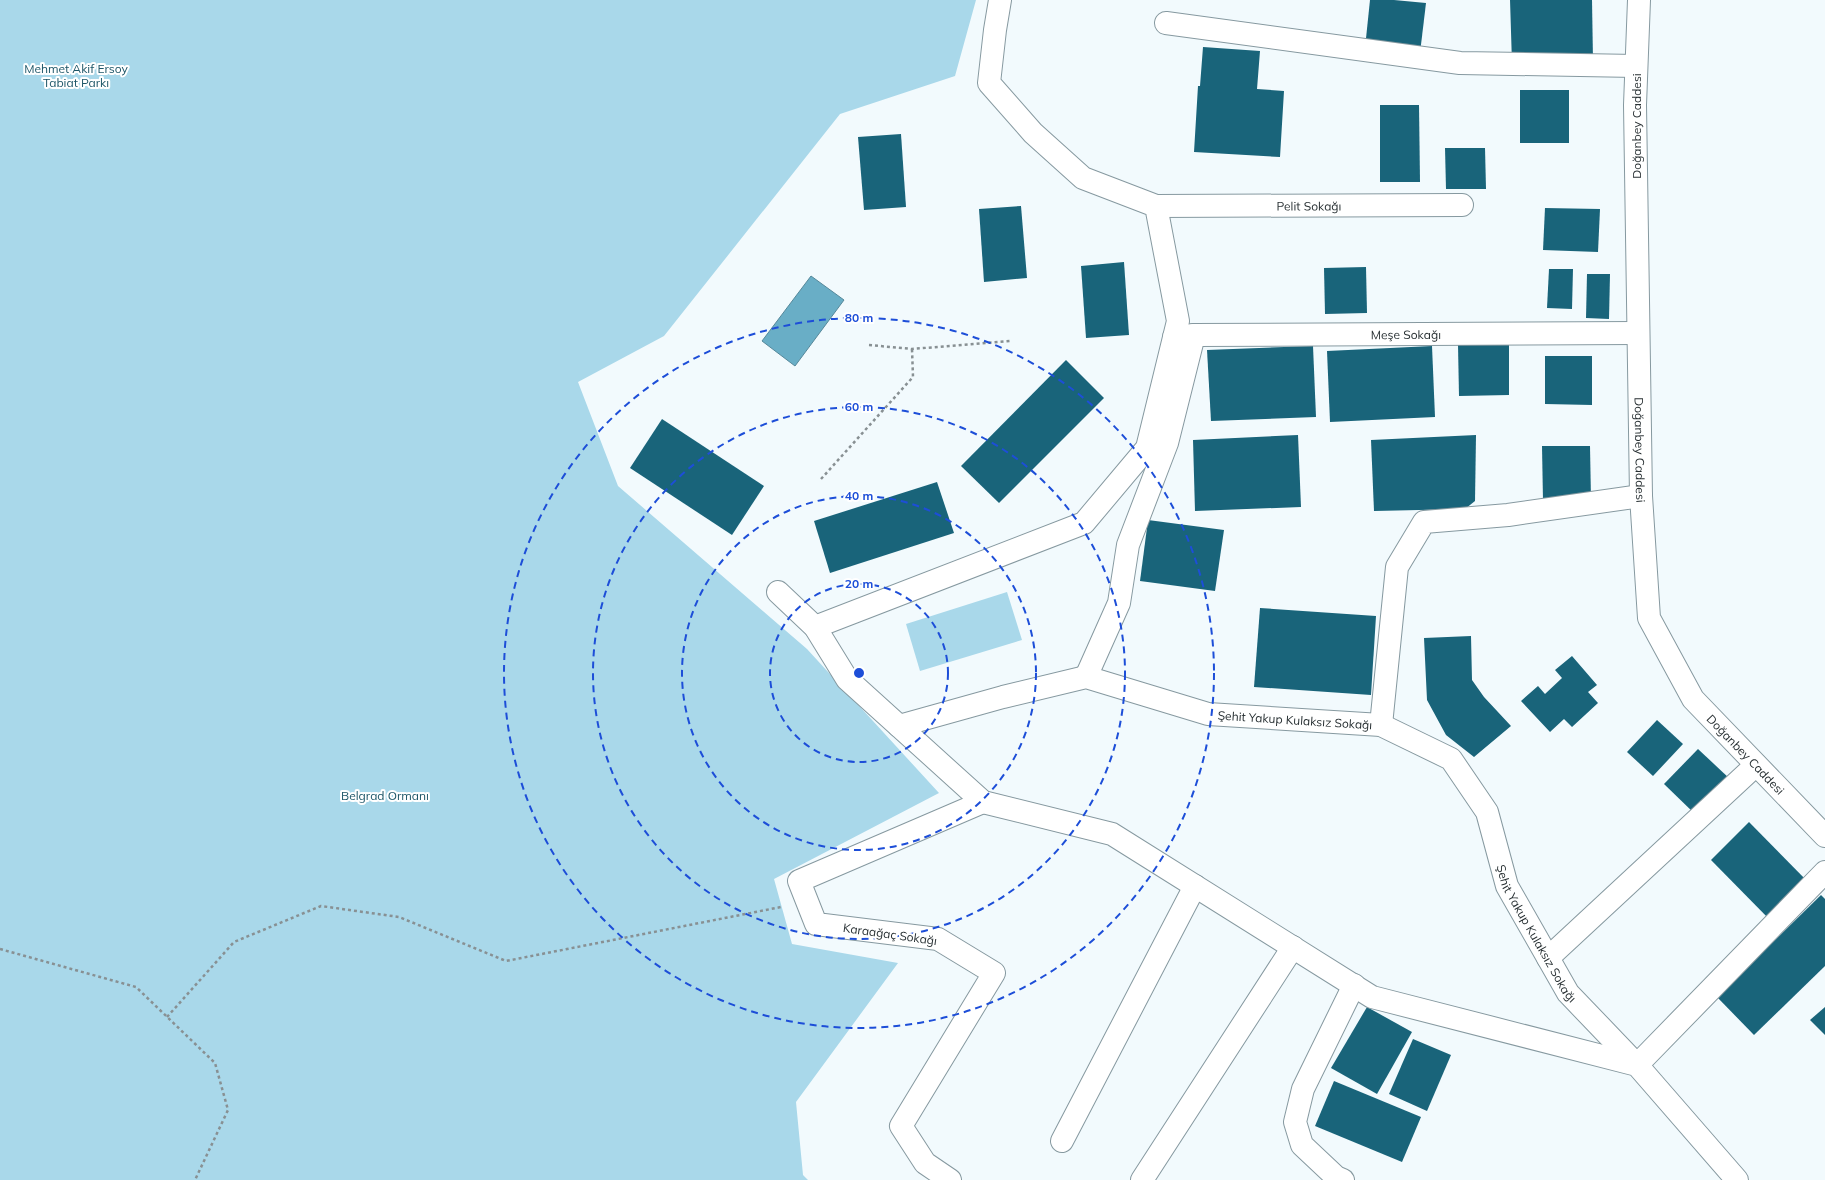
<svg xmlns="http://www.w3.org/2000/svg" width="1825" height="1180" font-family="Mulish,sans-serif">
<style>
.green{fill:#a9d8ea}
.water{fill:#69aec6;stroke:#56889a}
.building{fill:#19647a}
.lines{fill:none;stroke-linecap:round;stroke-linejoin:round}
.minor-casing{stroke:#8699a0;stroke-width:24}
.tertiary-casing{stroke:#8699a0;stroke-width:24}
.path{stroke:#889093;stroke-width:2.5;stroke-dasharray:3 3;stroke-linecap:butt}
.minor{stroke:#fff;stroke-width:22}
.tertiary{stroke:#fff;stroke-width:22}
.ring{fill:none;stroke:#1d4ed8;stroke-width:2;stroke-dasharray:7 5}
.labels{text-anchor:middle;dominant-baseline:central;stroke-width:4;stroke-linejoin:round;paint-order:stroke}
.park-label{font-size:12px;fill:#1c5567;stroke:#fff}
.street-label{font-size:12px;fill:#283033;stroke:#fff}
.centre{fill:#1d4ed8;stroke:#fff;stroke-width:2}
.ring-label{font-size:12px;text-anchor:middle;font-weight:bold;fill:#1d4ed8;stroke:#fff;stroke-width:4;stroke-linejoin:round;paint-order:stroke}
</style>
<rect width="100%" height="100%" fill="#f2fafd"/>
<!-- green -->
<g class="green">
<polygon points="0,0 976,0 955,76 840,114 664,336 578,382 618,486 807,649 939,793 774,879 792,944 898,963 796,1102 803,1175 808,1180 0,1180"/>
<polygon points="1007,592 1022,640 920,671 906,624"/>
</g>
<!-- water -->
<polygon class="water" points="811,276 844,300 795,366 762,341"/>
<!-- building -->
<g class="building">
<polygon points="1370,0 1394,0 1426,3 1420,53 1365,48"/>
<polygon points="1510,0 1592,0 1593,61 1512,63"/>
<polygon points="1203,47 1260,51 1257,89 1284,91 1280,157 1194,152 1198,86 1200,86"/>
<rect x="1520" y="90" width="49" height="53"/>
<polygon points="1380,105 1419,105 1420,182 1380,182"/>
<polygon points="901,134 906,207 864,210 858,137"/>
<polygon points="1445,148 1485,148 1486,189 1446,189"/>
<polygon points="1021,206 1027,278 984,282 979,209"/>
<polygon points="1545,208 1600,209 1598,252 1543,250"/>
<polygon points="1124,262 1129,335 1086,338 1081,266"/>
<polygon points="1366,267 1367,313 1325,314 1324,268"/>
<polygon points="1549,269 1573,269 1572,309 1547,308"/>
<polygon points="1587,274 1610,274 1609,319 1586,318"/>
<polygon points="1458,345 1509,345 1509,395 1459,396"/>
<polygon points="1313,346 1316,417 1211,421 1207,350"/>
<polygon points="1432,346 1435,417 1330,422 1327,351"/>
<polygon points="1545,356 1592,356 1592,405 1545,404"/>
<polygon points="1066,360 1104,398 999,503 961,466"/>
<polygon points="662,419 764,486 732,535 630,468"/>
<polygon points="1298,435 1301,507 1195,511 1193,440"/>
<polygon points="1476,435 1475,501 1465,509 1374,511 1371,440"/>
<polygon points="1542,446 1590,446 1591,500 1543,501"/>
<polygon points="937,482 954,533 830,573 814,521"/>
<polygon points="1148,520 1224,530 1215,591 1140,581"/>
<polygon points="1260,608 1376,616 1371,695 1254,687"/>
<polygon points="1471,636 1472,680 1484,697 1511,726 1474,757 1446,735 1427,700 1424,638"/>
<polygon points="1572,656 1597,685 1588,692 1598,703 1572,727 1564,719 1550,732 1521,701 1538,686 1545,694 1562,678 1555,670"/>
<polygon points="1657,720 1683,744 1653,776 1627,752"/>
<polygon points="1698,749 1730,779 1696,815 1664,784"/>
<polygon points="1749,822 1810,884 1772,922 1711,860"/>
<polygon points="1821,895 1825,899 1825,966 1754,1035 1717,997"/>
<polygon points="1367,1007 1412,1032 1377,1094 1331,1068"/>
<polygon points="1825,1007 1825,1035 1810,1020"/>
<polygon points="1413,1039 1451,1055 1427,1111 1389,1094"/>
<polygon points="1334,1081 1421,1117 1402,1162 1315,1126"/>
</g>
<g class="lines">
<defs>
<g id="minor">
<polyline points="1166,23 1460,63 1636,66"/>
<path id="s1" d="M 1156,206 L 1462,205"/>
<path id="s2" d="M 1174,337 L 1194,335 L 1638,333"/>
<polyline points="778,592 815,627 847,679 983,802 1112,834 1372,997 1637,1065 1737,1180"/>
<polyline points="815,627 1084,523 1147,448 1178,321 1156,206 1083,178 1033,133 989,83 995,30 1000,0"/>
<polyline points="1086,677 1119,603 1128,545 1167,443 1194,335"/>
<polyline points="1381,725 1397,567 1424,522 1508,515 1641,496"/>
<path id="s3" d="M 899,726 L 1003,697 L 1086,677 L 1208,714 L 1381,725 L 1451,759 L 1487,812 L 1507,886 L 1568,993 L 1637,1065 L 1825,872"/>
<polyline points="1548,958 1756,765"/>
<polyline points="1062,1141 1195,886"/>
<polyline points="950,1180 925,1163 901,1126 994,973 938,939 816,924 799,881 983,802"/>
<polyline points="1142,1180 1293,947"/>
<polyline points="1343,1180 1336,1177 1302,1145 1295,1122 1303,1089 1354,985"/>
</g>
<g id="tertiary">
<path id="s4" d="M 1639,0 L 1635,105 L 1641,496 L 1649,618 L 1693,699 L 1825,836"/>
</g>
</defs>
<!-- minor casing -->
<use href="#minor" class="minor-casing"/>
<!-- tertiary casing -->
<use href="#tertiary" class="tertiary-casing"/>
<!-- path -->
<g class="path">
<polyline points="869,345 912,349 1010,341"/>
<polyline points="821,479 913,377 912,349"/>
<polyline points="0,949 136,987 215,1063 228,1110 195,1180"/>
<polyline points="167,1017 234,942 321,906 399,917 506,961 781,907"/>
</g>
<!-- minor -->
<use href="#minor" class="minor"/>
<!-- tertiary -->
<use href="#tertiary" class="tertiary"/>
</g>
<!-- distance rings -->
<g class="ring">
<circle cx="859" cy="673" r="89"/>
<circle cx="859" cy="673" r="177"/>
<circle cx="859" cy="673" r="266"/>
<circle cx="859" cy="673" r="355"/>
</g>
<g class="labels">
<!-- park labels -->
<g class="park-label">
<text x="76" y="68">Mehmet Akif Ersoy<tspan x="76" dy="14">Tabiat Parkı</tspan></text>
<text x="385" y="795">Belgrad Ormanı</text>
</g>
<!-- street labels -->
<g class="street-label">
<text transform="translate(1636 126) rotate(-90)">Doğanbey Caddesi</text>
<text stroke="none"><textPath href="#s1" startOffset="153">Pelit Sokağı</textPath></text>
<text stroke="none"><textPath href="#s2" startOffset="232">Meşe Sokağı</textPath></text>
<text stroke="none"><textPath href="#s4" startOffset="450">Doğanbey Caddesi</textPath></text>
<text stroke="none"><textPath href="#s3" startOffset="408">Şehit Yakup Kulaksız Sokağı</textPath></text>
<text stroke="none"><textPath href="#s4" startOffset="787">Doğanbey Caddesi</textPath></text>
<text stroke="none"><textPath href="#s3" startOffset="768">Şehit Yakup Kulaksız Sokağı</textPath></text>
<text transform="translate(890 934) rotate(8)">Karaağaç Sokağı</text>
</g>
</g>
<circle cx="859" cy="673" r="6" class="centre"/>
<g class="ring-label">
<text x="859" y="322">80 m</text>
<text x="859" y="411">60 m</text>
<text x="859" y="500">40 m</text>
<text x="859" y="588">20 m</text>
</g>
</svg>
